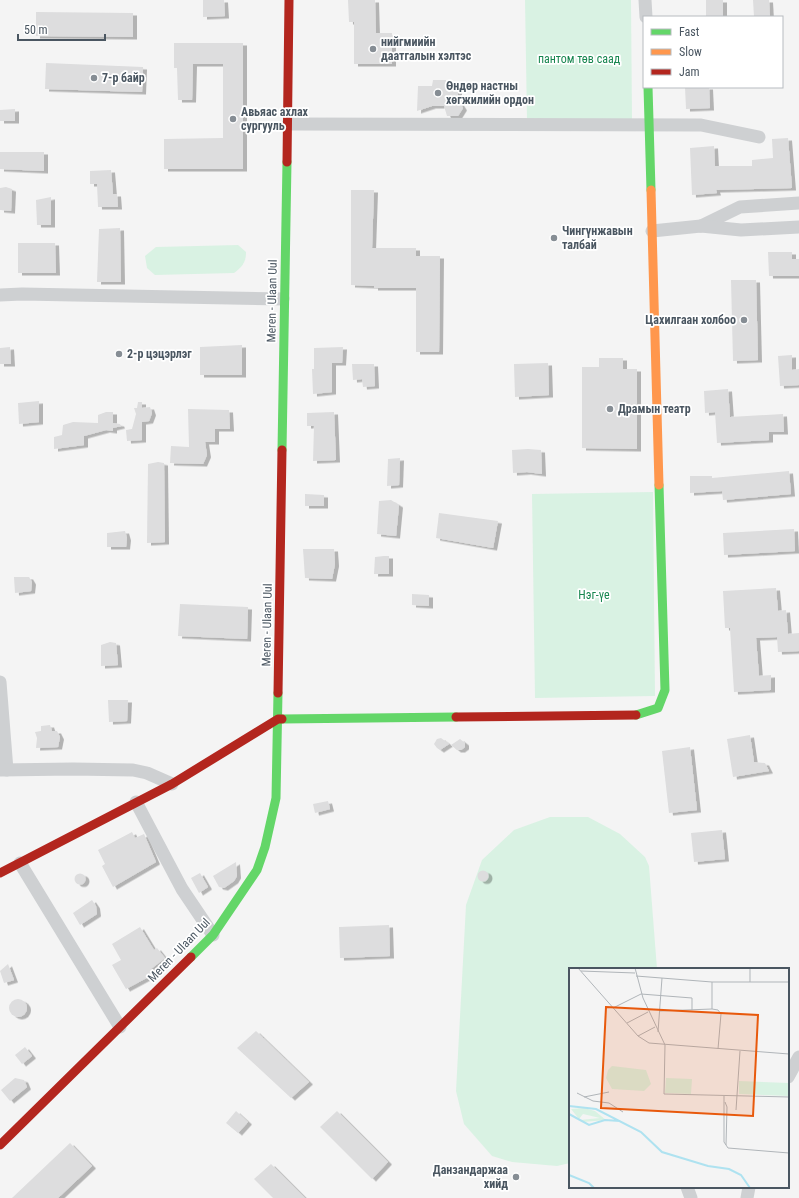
<svg xmlns="http://www.w3.org/2000/svg" width="799" height="1198" font-family="'Roboto Condensed',sans-serif">
<style>
.green{fill:#d9f2e3}
.building{fill:#ddddde;filter:url(#shadow)}
.lines{fill:none;stroke-linecap:round;stroke-linejoin:round}
.street{stroke:#ced0d2;stroke-width:13}
.fast{stroke:#63d668;stroke-width:9}
.slow{stroke:#ff974d;stroke-width:9}
.jam{stroke:#b3261e;stroke-width:9}
.poi-dot{fill:#868d94;stroke:#fff;stroke-width:1.5}
.labels{text-anchor:middle;dominant-baseline:central;stroke-width:3.5;stroke-linejoin:round;paint-order:stroke}
.poi-label{font-size:12px;font-weight:bold;fill:#4a5661;stroke:#fff;text-anchor:start}
.park-label{font-size:12px;fill:#17864f;stroke:#fff}
.street-label{font-size:12px;fill:#4a5661;stroke:#fff}
.inset-river{fill:none;stroke:#aee2f0;stroke-width:2}
.inset-road{fill:none;stroke:#b0b5b9;stroke-width:1}
.view{fill:#e8590c;fill-opacity:0.15;stroke:#e8590c;stroke-width:2}
.inset-edge{fill:none;stroke:#4a5661;stroke-width:2}
</style>
<defs>
<filter id="shadow"><feDropShadow dx="4" dy="2.5" stdDeviation="0" flood-color="#0004"/></filter>
</defs>
<rect width="100%" height="100%" fill="#f4f4f4"/>
<!-- green -->
<g class="green">
<polygon points="525,0 631,0 632,119 527,120"/>
<path d="M 238,245 L 246,252 C 246,262 243,266 234,273 L 155,275 L 147,268 L 145,256 L 156,247 Z"/>
<polygon points="653,492 655,696 535,698 532,494"/>
<polygon points="550,817 588,817 620,834 645,857 649,866 657,969 570,969 570,1163 557,1166 512,1162 492,1156 464,1124 456,1091 466,905 482,860 514,830"/>
</g>
<!-- building -->
<g class="building">
<polygon points="203,0 224,0 225,16 203,17"/>
<polygon points="348,0 375,0 376,33 392,33 392,64 354,64 354,22 349,22"/>
<polygon points="706,0 723,0 723,16 706,17"/>
<polygon points="753,0 769,0 770,17 754,17"/>
<polygon points="36,12 133,13 133,37 36,36"/>
<polygon points="174,43 243,43 243,169 164,169 164,139 223,138 223,64 193,64 192,100 178,100 177,68 174,68"/>
<polygon points="46,63 143,67 142,92 45,89"/>
<polygon points="433,80 446,80 446,86 458,86 458,100 463,108 458,116 447,116 444,106 432,106 417,111 418,86 432,86"/>
<polygon points="685,87 709,87 710,108 686,109"/>
<polygon points="15,109 15,121 0,121 0,110"/>
<polygon points="788,138 792,188 716,190 717,193 692,195 690,148 714,146 715,166 752,166 752,160 773,158 772,139"/>
<polygon points="0,152 44,152 44,171 0,169"/>
<polygon points="111,170 113,194 117,194 118,207 98,207 97,184 90,184 90,171"/>
<polygon points="6,187 12,189 11,211 0,210 0,188"/>
<polygon points="351,190 374,190 372,248 416,248 416,256 440,256 439,352 416,352 416,288 374,288 374,286 351,285"/>
<polygon points="51,197 51,225 37,225 36,200"/>
<polygon points="120,228 121,282 97,282 99,229"/>
<polygon points="18,243 55,243 56,273 18,273"/>
<polygon points="768,252 792,252 792,259 799,259 799,276 769,276"/>
<polygon points="731,280 756,280 758,360 733,361"/>
<polygon points="242,345 242,375 200,375 200,347"/>
<polygon points="10,347 11,364 0,364 0,348"/>
<polygon points="343,347 342,363 332,363 332,392 313,394 312,369 314,369 314,348"/>
<polygon points="792,355 792,370 799,369 799,385 780,386 778,356"/>
<polygon points="599,358 623,358 623,369 637,369 637,449 582,448 582,367 599,367"/>
<polygon points="548,363 549,395 515,397 514,364"/>
<polygon points="352,364 374,364 375,386 363,387 362,379 353,380"/>
<polygon points="728,389 730,417 783,414 784,432 769,432 769,440 717,443 715,412 705,413 704,391"/>
<polygon points="39,401 39,422 19,424 18,403"/>
<polygon points="138,402 142,402 142,408 150,407 152,413 149,421 142,422 142,440 127,441 126,430 132,429 136,414 134,408 137,408"/>
<polygon points="188,409 229,410 230,429 215,429 215,442 205,442 207,455 203,464 170,463 171,446 189,447"/>
<polygon points="106,412 113,412 113,423 120,424 121,426 113,428 113,431 106,430 84,436 84,445 54,449 54,437 62,435 63,425 73,422 98,423 98,415"/>
<polygon points="334,412 336,460 313,461 314,426 307,426 307,413"/>
<polygon points="528,449 541,450 542,474 527,472 513,473 512,450"/>
<polygon points="400,458 399,485 387,486 388,459"/>
<polygon points="158,462 164,463 165,542 147,543 148,464"/>
<polygon points="789,471 791,494 723,500 722,491 690,493 690,476 712,476 712,478"/>
<polygon points="305,494 324,495 324,506 305,506"/>
<polygon points="391,500 399,505 396,536 377,534 379,501"/>
<polygon points="439,513 498,521 493,548 436,538"/>
<polygon points="794,529 795,551 724,555 723,533"/>
<polygon points="125,531 127,538 126,547 107,547 107,533"/>
<polygon points="303,549 334,549 335,564 332,579 305,578"/>
<polygon points="384,556 389,556 389,574 374,574 375,557"/>
<polygon points="14,577 29,577 32,582 31,591 15,593"/>
<polygon points="776,588 778,611 786,610 788,634 799,633 799,651 778,652 777,637 756,638 759,676 771,675 771,690 734,692 730,628 725,628 723,591"/>
<polygon points="412,594 429,595 429,606 412,605"/>
<polygon points="180,604 248,607 247,639 178,636"/>
<polygon points="110,642 116,643 118,665 101,666 101,645"/>
<polygon points="108,700 128,700 127,721 109,722"/>
<polygon points="50,725 52,731 57,731 60,737 58,747 36,748 37,738 35,732 41,731 41,726"/>
<polygon points="750,735 754,762 765,763 769,771 733,777 727,739"/>
<polygon points="441,738 449,744 440,750 437,748 434,744 437,739"/>
<polygon points="460,739 465,743 465,747 461,750 457,750 451,745"/>
<polygon points="690,747 697,810 669,813 662,751"/>
<polygon points="328,801 330,809 315,813 313,804"/>
<polygon points="722,830 725,859 694,862 691,833"/>
<polygon points="132,832 135,838 144,834 156,862 113,887 102,866 105,864 98,850"/>
<polygon points="236,862 237,876 234,881 224,888 219,887 213,876"/>
<circle cx="483" cy="876" r="5.5"/>
<polygon points="200,873 208,887 199,893 191,878"/>
<circle cx="80" cy="879" r="5.5"/>
<polygon points="92,900 96,906 97,914 80,925 73,913"/>
<polygon points="389,925 390,956 340,958 339,927"/>
<polygon points="140,927 154,950 157,948 165,958 151,969 154,974 126,989 112,965 121,960 112,944"/>
<polygon points="8,964 14,980 4,983 0,971"/>
<circle cx="18" cy="1008" r="9"/>
<polygon points="256,1031 309,1082 291,1098 237,1048"/>
<polygon points="25,1047 32,1056 22,1064 15,1055"/>
<polygon points="15,1078 24,1080 27,1087 10,1101 1,1090"/>
<polygon points="236,1111 248,1122 238,1133 226,1123"/>
<polygon points="337,1111 388,1162 372,1179 320,1127"/>
<polygon points="70,1143 92,1166 58,1198 12,1198"/>
<polygon points="271,1164 305,1198 273,1198 254,1179"/>
</g>
<g class="lines">
<!-- street -->
<g class="street">
<polyline points="645,0 646,17"/>
<polyline points="288,124 701,125 759,137"/>
<polyline points="701,226 740,207 799,203"/>
<polyline points="652,231 701,226 741,230 799,227"/>
<polyline points="0,295 22,294 283,299"/>
<polyline points="0,682 7,770"/>
<polyline points="0,770 73,769 133,770 147,773 172,784"/>
<polyline points="136,802 182,889 213,935"/>
<polyline points="20,863 120,1027"/>
<polyline points="788,1077 799,1057"/>
<polyline points="687,1187 691,1198"/>
<polyline points="747,1198 749,1187"/>
</g>
<!-- fast -->
<g class="fast">
<polyline points="648,87 651,190"/>
<polyline points="282,450 287,162"/>
<polyline points="636,715 658,708 665,690 659,485"/>
<polyline points="282,719 456,717"/>
<polyline points="191,957 213,935 257,870 265,847 276,798 278,693"/>
</g>
<!-- slow -->
<polyline class="slow" points="651,190 659,485"/>
<!-- jam -->
<g class="jam">
<polyline points="287,162 289,0"/>
<polyline points="278,693 282,450"/>
<polyline points="456,717 636,715"/>
<polyline points="0,873 172,784 278,719 282,719"/>
<polyline points="0,1145 191,957"/>
</g>
</g>
<!-- markers -->
<g class="poi-dot">
<circle cx="373" cy="49" r="4"/>
<circle cx="94" cy="78" r="4"/>
<circle cx="438" cy="93" r="4"/>
<circle cx="233" cy="119" r="4"/>
<circle cx="554" cy="238" r="4"/>
<circle cx="744" cy="320" r="4"/>
<circle cx="119" cy="354" r="4"/>
<circle cx="610" cy="409" r="4"/>
<circle cx="516" cy="1177" r="4"/>
</g>
<g class="labels">
<!-- poi labels -->
<g class="poi-label">
<text x="381" y="42">нийгмиийн<tspan x="381" dy="14">даатгалын хэлтэс</tspan></text>
<text x="102" y="78">7-р байр</text>
<text x="446" y="86">Өндөр настны<tspan x="446" dy="14">хөгжилийн ордон</tspan></text>
<text x="241" y="112">Авьяас ахлах<tspan x="241" dy="14">сургууль</tspan></text>
<text x="562" y="231">Чингүнжавын<tspan x="562" dy="14">талбай</tspan></text>
<text x="736" y="320" text-anchor="end">Цахилгаан холбоо</text>
<text x="127" y="354">2-р цэцэрлэг</text>
<text x="618" y="409">Драмын театр</text>
<text x="508" y="1170" text-anchor="end">Данзандаржаа<tspan x="508" dy="14">хийд</tspan></text>
</g>
<!-- park labels -->
<g class="park-label">
<text x="579" y="59">пантом төв саад</text>
<text x="594" y="595">Нэг-үе</text>
</g>
<!-- street labels -->
<g class="street-label">
<text transform="translate(272 301) rotate(-89)">Meren - Ulaan Uul</text>
<text transform="translate(267 625) rotate(-89)">Meren - Ulaan Uul</text>
<text transform="translate(179 950) rotate(-46)">Meren - Ulaan Uul</text>
</g>
</g>
<!-- overview -->
<g transform="translate(569 968)">
<rect width="220" height="220" fill="#f4f4f4"/>
<path d="M 43,98 L 77,102 L 82,116 L 75,123 L 43,121 L 37,110 L 39,102 ZM 97,110 L 123,111 L 122,126 L 96,125 ZM 170,113 L 220,115 L 220,128 L 170,126 ZM 15,140 L 26,143 L 37,152 L 14,154 L 11,152 L 31,150 L 14,146 L 10,151 L 2,141 Z" fill="#d9f2e3"/>
<path class="inset-river" d="M 0,138 L 27,141 L 72,164 L 93,184 L 139,198 L 160,201 L 172,207 L 181,220M 0,146 L 20,157 L 36,152 L 51,153M 0,207 L 20,215 L 25,220"/>
<path class="inset-road" d="M 9,0 L 69,68 L 80,75 L 220,86M 66,0 L 74,30 L 96,77 L 95,126 L 220,129M 12,3 L 66,5M 67,8 L 143,14 L 220,14M 143,14 L 143,41 L 149,42 L 152,46 L 149,81M 181,14 L 181,0M 44,40 L 72,26 L 123,30 L 123,42M 91,43 L 143,41M 58,55 L 79,44M 89,64 L 93,10M 69,68 L 86,59M 8,125 L 24,133 L 40,135 L 54,144M 155,128 L 155,174 L 159,180 L 220,185M 15,129 L 40,124M 156,134 L 158,139 L 157,177M 167,142 L 171,83"/>
<path class="view" d="M 37,39 L 189,47 L 184,148 L 32,140 Z"/>
<rect width="220" height="220" class="inset-edge"/>
</g>
<!-- legend -->
<rect x="643" y="16" width="140" height="72" fill="#ffffff" stroke="#b7bbc0"/>
<rect x="651" y="29" width="20" height="6" fill="#63d668" stroke="#b7bbc0"/>
<text x="679" y="36" font-size="12" fill="#4a5661">Fast</text>
<rect x="651" y="49" width="20" height="6" fill="#ff974d" stroke="#b7bbc0"/>
<text x="679" y="56" font-size="12" fill="#4a5661">Slow</text>
<rect x="651" y="69" width="20" height="6" fill="#b3261e" stroke="#b7bbc0"/>
<text x="679" y="76" font-size="12" fill="#4a5661">Jam</text>
<!-- scale -->
<path d="M18 34v6h87v-6" fill="none" stroke="#4a5661" stroke-width="2"/>
<text x="24" y="34" font-size="12" fill="#4a5661" stroke="#ffffff" stroke-width="3" paint-order="stroke">50 m</text>
</svg>
